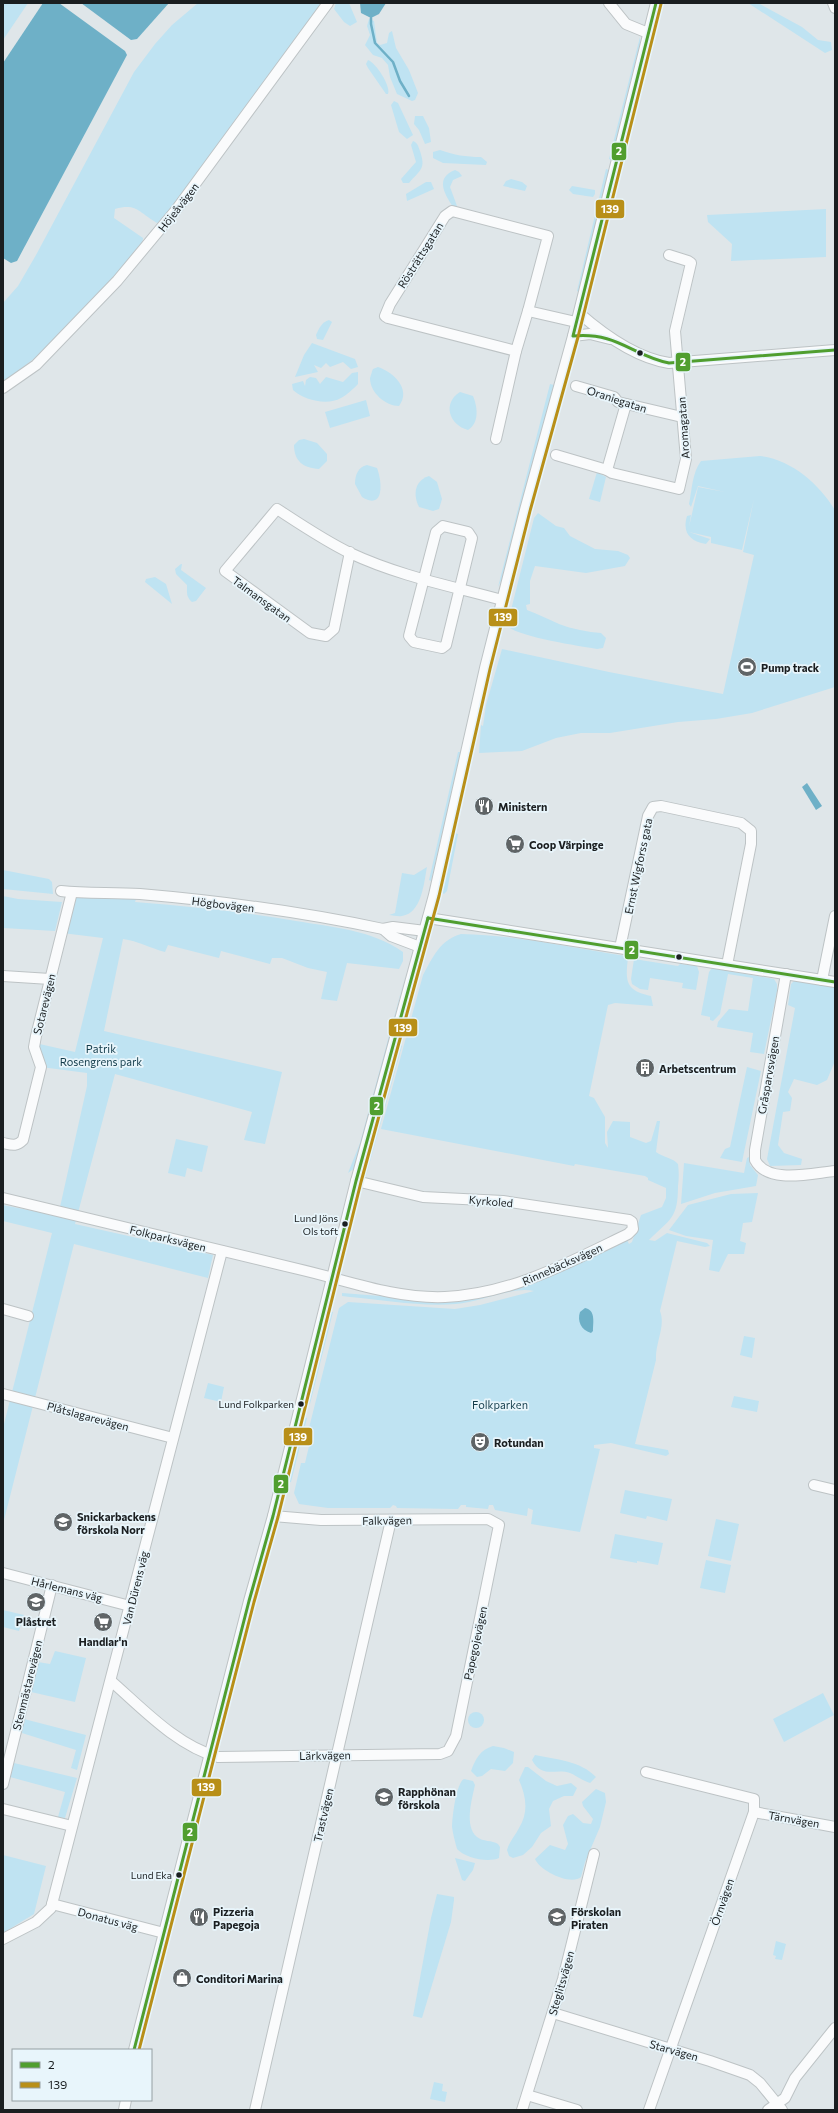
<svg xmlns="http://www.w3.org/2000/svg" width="838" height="2113" font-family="Commissioner,sans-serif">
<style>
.green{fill:#bfe3f2}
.water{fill:#6eb0c7}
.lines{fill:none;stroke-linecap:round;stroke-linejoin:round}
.stream{stroke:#6eb0c7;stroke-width:2.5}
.minor-casing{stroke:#bdc3c5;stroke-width:12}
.minor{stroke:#fafbfc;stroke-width:10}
.bus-1-casing{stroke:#e8f5fb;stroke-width:6}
.bus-2-casing{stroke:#e8f5fb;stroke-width:6}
.bus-1{stroke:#509e2f;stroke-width:3}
.bus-2{stroke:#b88f18;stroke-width:3}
.bus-dot{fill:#1a1e20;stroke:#e8f5fb;stroke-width:1.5}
.labels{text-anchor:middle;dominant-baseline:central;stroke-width:3.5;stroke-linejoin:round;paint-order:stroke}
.bus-label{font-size:10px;fill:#1a1e20;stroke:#e8f5fb;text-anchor:end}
.street-label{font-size:11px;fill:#1a1e20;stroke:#e8f5fb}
.poi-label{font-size:11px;font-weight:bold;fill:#1a1e20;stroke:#e8f5fb;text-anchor:start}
.park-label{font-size:11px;fill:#123b4a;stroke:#e8f5fb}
.line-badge{stroke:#e8f5fb;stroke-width:1.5}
.badge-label{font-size:11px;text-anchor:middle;font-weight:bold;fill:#fff}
</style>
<rect width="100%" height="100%" fill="#dfe6e9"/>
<!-- green -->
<g class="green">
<polygon points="3,3 28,3 3,40"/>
<path d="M 198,3 L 322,3 L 164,219 L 157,223 C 138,212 137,203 115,209 L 114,218 L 143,238 L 142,246 L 96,298 L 88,303 L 41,353 L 3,383 L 3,303 L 18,286 L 36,255 L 134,72 L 155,44 L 172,25 Z"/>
<polygon points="336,3 349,3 357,22 350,26 344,22 334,9"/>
<polygon points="748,3 758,3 802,27 818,40 831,42 832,50 825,53"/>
<polygon points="369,19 374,21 377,43 380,45 387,43 389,33 392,31 396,48 409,70 418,93 415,100 412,101 397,94 390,77 388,65 382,58 373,55 365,45 370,35 367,26"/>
<polygon points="640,37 640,44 611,160 609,159"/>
<polygon points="653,38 654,40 598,265 595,264"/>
<path d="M 368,60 C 376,63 391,86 388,94 L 386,94 L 368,68 L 366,64 Z"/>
<polygon points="394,101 398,103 413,135 407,139 399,132 391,105"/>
<polygon points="415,116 423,116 429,128 431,142 425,144 419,130 414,124"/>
<path d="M 413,141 C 418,143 418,146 420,151 C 426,169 421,169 409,183 L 403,183 L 401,179 L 416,162 L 411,145 Z"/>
<path d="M 440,150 C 455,155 465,157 481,157 L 487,162 L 486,165 L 443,163 L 433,158 L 433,152 Z"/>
<polygon points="606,169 609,170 579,292 577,291"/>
<path d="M 455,170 L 459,172 L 462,176 L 453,180 L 450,187 L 457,206 L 453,207 C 444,193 435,178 455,170 Z"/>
<polygon points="511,179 522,182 527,186 525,191 503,186 506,181"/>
<polygon points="426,182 431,182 434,189 407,201 406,194"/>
<polygon points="572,186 595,190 595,194 593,197 573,194 569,190"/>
<polygon points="826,209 826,257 731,261 732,244 708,222 707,215"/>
<path d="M 329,320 L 332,322 L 323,340 L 317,339 L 316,335 C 319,328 322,322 329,320 Z"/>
<polygon points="312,343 355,359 358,367 351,369 343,362 330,367 326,363 321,368 314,365 318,372 295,377 304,355"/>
<polygon points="571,359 573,361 527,531 524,528"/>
<path d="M 378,367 C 393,372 412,389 399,406 C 386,406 370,393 370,378 C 371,375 372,371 373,369 Z"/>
<path d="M 358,372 L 358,384 C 353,389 347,395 341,398 C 327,406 304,400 293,390 L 292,384 L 303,381 L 305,386 L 306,380 L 310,377 L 316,378 L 320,384 L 326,377 L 343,382 L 352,373 Z"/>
<polygon points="550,384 554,385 502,579 498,587"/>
<path d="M 460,392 L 473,396 C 478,408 479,423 468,430 C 449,425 442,403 460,392 Z"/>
<polygon points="366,400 370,416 330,428 325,412"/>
<path d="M 304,439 L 317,443 L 327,454 L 327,461 L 319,469 C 303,468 294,461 294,445 L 299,440 Z"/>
<path d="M 760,456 C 792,460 819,484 835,510 L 835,687 L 752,713 L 716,719 L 678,722 L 610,733 L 581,733 L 556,738 L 522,751 L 479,753 L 481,725 L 483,726 L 486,705 L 502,649 L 609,672 L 723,694 L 754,555 L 743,552 L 754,499 L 742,550 L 711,543 L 711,537 L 689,532 L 710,539 L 706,544 C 690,541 682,533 687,516 L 691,515 L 689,527 L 698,487 L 725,492 L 698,486 L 691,507 L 689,504 C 692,490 692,473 701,461 Z"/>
<path d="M 367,465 L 377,468 C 382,481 385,511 362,497 L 355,484 C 355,475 358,467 367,465 Z"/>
<polygon points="597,472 606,477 600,502 589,499"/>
<path d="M 429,476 L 437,482 L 442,499 L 439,509 L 433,511 L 419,507 C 413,495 414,481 429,476 Z"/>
<path d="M 538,513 L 556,526 L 564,528 L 570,536 L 595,549 L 618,551 L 628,555 L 630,558 L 625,566 L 586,573 L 535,566 L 530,581 L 530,604 L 526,605 L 527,610 C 538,614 548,619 559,624 C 572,629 588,632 601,633 L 606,638 L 603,648 L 597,649 C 578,646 519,637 507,626 L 534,518 Z"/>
<path d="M 181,564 L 182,564 L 181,570 L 206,588 L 196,601 L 192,602 C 186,597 187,593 187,585 L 176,574 L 175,569 Z"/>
<polygon points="155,577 166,584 172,604 145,582 146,579"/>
<polygon points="458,752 461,752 431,881 429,880"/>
<polygon points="455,833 458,834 447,891 444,894 442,893 442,886"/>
<path d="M 427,867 C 424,882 422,913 402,916 C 398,917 393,915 389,915 L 395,913 L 402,873 L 414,875 Z"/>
<polygon points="3,870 49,879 52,882 53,894 3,889"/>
<path d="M 72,892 L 138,894 L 135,902 C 189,906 242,912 296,921 C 332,927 372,930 403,952 L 403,961 L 399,969 L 347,963 L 337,1001 L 321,999 L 327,972 L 308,968 L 282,958 L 272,958 L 270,964 L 221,951 L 219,958 L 168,945 L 165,952 C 150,948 138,941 123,939 L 104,1031 L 282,1072 L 265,1144 L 244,1140 L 252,1112 L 115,1074 L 75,1224 L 213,1255 L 208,1278 L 74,1244 L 3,1524 L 3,1428 L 52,1233 L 3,1221 L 3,1205 L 58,1216 L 87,1086 L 87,1073 L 41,1067 L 35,1043 L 75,1052 L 103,938 L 62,933 Z"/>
<polygon points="3,896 18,899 62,902 55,931 3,928"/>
<path d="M 461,934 C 516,935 572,948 626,956 L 628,958 C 625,982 626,991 651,996 L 653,1006 L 615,1003 L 608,1005 L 589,1096 L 594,1098 L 605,1117 L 605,1143 L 608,1148 L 607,1132 L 613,1121 L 630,1122 L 630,1137 L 646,1143 L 651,1141 L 657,1121 L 660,1121 L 656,1152 C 663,1157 673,1158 678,1164 C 679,1171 679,1179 678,1186 C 678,1219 670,1219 649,1240 L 655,1241 L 667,1233 L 707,1243 L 710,1246 L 705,1247 L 677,1241 L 660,1311 C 666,1326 655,1343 656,1360 L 635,1444 L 668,1450 L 669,1454 L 666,1456 L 611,1443 L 594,1445 L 594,1448 L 600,1449 L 580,1532 L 531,1524 L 533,1510 L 528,1508 L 527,1516 L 495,1510 L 493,1505 L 489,1505 L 488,1509 L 466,1507 L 466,1505 L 461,1505 L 458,1509 L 397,1508 L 396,1506 L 393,1505 L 390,1508 L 328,1508 L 299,1504 L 294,1493 L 301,1463 L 305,1463 L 310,1442 L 306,1440 L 339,1308 L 348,1302 L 455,1309 L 480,1305 L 534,1291 C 513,1286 480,1302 456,1304 C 421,1307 384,1300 350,1297 L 342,1296 L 342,1293 L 431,1300 L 488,1295 L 533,1284 L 627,1240 L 629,1244 L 632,1242 L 641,1215 L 662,1207 L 666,1198 L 666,1188 L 648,1180 L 648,1178 L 645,1176 L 575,1164 L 574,1166 L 381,1129 L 423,975 C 433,957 440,940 461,934 Z"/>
<polygon points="634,959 678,966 680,964 697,966 699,972 696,990 682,988 683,983 650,978 648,990 640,989 632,984 631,979"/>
<polygon points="712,968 774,979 777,984 777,991 764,1054 750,1052 753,1033 717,1027 718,1022 729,1009 748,1011 753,978 728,974 720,1014 713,1021 710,1020 710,1017 701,1015 709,972"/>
<polygon points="406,973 359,1156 355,1168 348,1173 360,1143"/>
<polygon points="794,981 835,987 835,1061 827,1080 817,1085 794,1079 788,1092 792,1098 790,1111 783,1112 778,1145 784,1153 802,1159 801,1165 770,1166 767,1159 795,1008 788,1005 791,984"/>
<polygon points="400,1043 402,1046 366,1176 364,1176"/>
<polygon points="747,1067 761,1071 742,1162 720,1158 725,1149 730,1147"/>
<polygon points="176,1139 208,1146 202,1172 187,1168 185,1177 168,1173"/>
<polygon points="749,1157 750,1165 758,1175 756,1186 715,1193 681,1204 684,1163 744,1173 747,1158"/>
<polygon points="758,1193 752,1222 743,1223 740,1241 746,1243 744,1254 728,1254 719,1272 709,1270 713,1240 686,1236 669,1230 688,1205 731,1194"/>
<polygon points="330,1312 333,1312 310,1404 307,1403"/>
<polygon points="744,1336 755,1338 752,1358 740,1355"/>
<polygon points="208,1383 224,1387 221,1402 204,1398"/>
<polygon points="734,1396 759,1401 757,1412 731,1407"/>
<polygon points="304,1417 307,1418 291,1482 287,1483"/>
<polygon points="625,1490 672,1499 667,1521 647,1516 646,1519 620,1513"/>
<polygon points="716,1519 739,1524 731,1561 708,1556"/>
<polygon points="615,1534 663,1543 658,1565 637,1561 637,1563 610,1558"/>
<polygon points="706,1560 731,1565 725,1593 700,1588"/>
<polygon points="3,1610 24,1615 19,1631 3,1627"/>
<polygon points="55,1651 86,1658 75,1702 31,1692 38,1662 50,1664"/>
<polygon points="823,1693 834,1715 784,1742 773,1719"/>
<circle cx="476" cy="1720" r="8"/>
<polygon points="24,1719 86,1735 77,1770 71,1768 76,1750 22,1733"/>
<path d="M 493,1746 L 504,1748 L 514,1752 L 513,1763 L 505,1771 L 491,1769 L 482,1776 L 477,1777 L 471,1771 C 476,1758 480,1750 493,1746 Z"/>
<path d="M 535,1755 C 555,1759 581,1761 596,1777 L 590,1783 C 583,1781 577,1776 570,1773 C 556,1768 542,1779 532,1760 Z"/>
<polygon points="14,1763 77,1778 65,1818 58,1817 65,1792 10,1777"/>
<path d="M 525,1767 L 528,1767 L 546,1781 L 557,1786 L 571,1783 L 577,1788 L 573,1796 L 564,1796 L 553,1801 L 549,1809 L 551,1826 L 541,1833 L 532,1847 L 523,1855 L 513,1858 L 509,1856 L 507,1850 C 509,1842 515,1836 519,1828 C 529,1812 526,1796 519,1780 Z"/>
<path d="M 464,1779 L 473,1781 L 475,1785 C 472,1799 464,1826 477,1837 C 483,1842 492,1840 498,1844 L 500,1847 L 499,1858 C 488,1863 465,1858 457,1849 C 455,1842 453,1834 452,1827 C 452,1818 456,1783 464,1779 Z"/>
<path d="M 596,1789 L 605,1793 L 606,1802 L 600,1827 L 585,1862 L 581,1877 C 571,1886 540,1871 535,1859 L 550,1845 L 565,1850 L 568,1844 L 563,1825 L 568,1816 L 573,1814 L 583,1823 L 591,1824 L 593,1819 L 583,1806 L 582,1802 Z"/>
<polygon points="3,1855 46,1866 34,1914 3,1933"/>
<polygon points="455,1858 475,1863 473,1870 465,1881 462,1880"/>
<polygon points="437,1894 454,1897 454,1900 451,1922 422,2018 413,2016 431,1918"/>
<polygon points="776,1941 786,1944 782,1960 775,1959 776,1956 773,1955"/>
<polygon points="434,2082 443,2084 442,2091 447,2092 445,2102 430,2099"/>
</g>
<!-- water -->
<g class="water">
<polygon points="43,3 59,3 125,51 127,55 17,261 11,263 3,258 3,63"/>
<polygon points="81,3 169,3 137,39 131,40"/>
<polygon points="360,3 386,3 379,14 371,18 361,13"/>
<polygon points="807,783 822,806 816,810 802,787"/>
<path d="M 585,1308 C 596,1310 593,1323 593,1331 L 591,1333 C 581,1330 577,1321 580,1312 Z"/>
</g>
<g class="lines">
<!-- stream -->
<polyline class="stream" points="371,18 371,24 375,43 393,62 400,81 409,96"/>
<defs>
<g id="minor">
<polyline points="609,3 626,24 648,33"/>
<polyline points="833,3 835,8"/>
<path d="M 579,313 C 603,334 636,358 669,363 L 835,350"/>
<polyline points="573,336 590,334 610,339"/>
<polyline points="516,351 528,311"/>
<polyline points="576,386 614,397 618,402 682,417"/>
<polyline points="3,388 36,365 117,281 176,210 328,3"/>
<polyline points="496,439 516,351 388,318 385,316 390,304 445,216 452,211 548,236 528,311 576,322"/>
<polyline points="556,455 607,470 612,473 679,489 686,459 675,331 691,263 688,261 669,255"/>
<polyline points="607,470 626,404"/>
<polygon points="443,526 468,532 472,538 446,645 442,648 414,642 409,636 436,532"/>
<path d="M 350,552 L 334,629 L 326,636 L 310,633 L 225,571 L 277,509 C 300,524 325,541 350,553 C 399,576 451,586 502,600"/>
<path d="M 61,891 C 87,894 114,892 140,894 C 221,901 303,912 383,929"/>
<polyline points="428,918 835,982"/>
<polyline points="420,947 391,936 383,929 393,927 425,931"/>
<polyline points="620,948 648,816 653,807 661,806 741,823 751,831 751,844 727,965"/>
<path d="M 786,974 L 755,1150 L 755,1160 C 768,1185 812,1173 835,1171"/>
<polyline points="3,976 50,979"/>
<polyline points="822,980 835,916"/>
<path d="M 3,1143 C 12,1145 16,1147 23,1140 L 41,1067 L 34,1047 L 36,1036 L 72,892"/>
<path d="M 3,1198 C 101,1222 200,1245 298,1269 C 346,1280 394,1299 445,1297 C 512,1294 570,1262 628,1234 L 633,1229 L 632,1222 L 629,1220 L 503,1201 L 423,1197 L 356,1181"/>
<polyline points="3,1309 28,1316"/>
<polyline points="3,1394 173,1438"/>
<polyline points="814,1485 835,1490"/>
<polyline points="3,1573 130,1606"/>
<path d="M 111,1681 C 142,1708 177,1746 218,1757 L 440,1754 L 448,1751 L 456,1736 L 499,1525 L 488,1519 L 321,1520 L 273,1516"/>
<polyline points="646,1772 754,1799 754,1812 649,2110"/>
<polyline points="3,1784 52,1585"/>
<polyline points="3,1809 72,1826"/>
<polyline points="754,1812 835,1827"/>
<polyline points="52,1904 164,1933"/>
<polyline points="3,1939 36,1922 51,1908 222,1251"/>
<polyline points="553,2013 710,2061 750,2075 760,2083 782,2110"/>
<polyline points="134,2050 249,1601 273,1516 356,1181 434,895 485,668 525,510 573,336 656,3"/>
<polyline points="527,2095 577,2110"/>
<polyline points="124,2110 126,2100"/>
<polyline points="255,2110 391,1520"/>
<polyline points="522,2110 563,1979 594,1854"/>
<polyline points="768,2110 785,2098 795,2078 835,2028"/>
</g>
</defs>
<!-- minor casing -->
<use href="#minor" class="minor-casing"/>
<!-- minor -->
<use href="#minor" class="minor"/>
<defs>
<g id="bus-1">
<path d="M 656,3 L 573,336 C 618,332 631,355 669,363 L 835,350"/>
<polyline points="428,918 835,982"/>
<polyline points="134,2050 249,1601 273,1516 356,1181 428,918"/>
</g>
<polyline id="bus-2" points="139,2050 254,1602 278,1517 361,1182 439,896 490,669 530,511 578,337 661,4"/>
</defs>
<!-- bus-1 casing -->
<use href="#bus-1" class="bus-1-casing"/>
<!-- bus-2 casing -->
<use href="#bus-2" class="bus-2-casing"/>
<!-- bus-1 -->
<use href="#bus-1" class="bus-1"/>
<!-- bus-2 -->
<use href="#bus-2" class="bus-2"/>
</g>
<!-- icons -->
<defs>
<symbol id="stadium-disc" viewBox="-11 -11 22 22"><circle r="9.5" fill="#5f6466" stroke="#e8f5fb"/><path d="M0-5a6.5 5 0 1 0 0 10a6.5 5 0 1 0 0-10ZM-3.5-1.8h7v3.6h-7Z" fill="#fff"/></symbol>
<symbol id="restaurant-disc" viewBox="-11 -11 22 22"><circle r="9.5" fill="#5f6466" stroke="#e8f5fb"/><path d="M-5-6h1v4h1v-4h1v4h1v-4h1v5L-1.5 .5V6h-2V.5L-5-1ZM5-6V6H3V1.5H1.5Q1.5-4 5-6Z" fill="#fff"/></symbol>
<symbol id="supermarket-disc" viewBox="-11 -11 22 22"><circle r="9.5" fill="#5f6466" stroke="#e8f5fb"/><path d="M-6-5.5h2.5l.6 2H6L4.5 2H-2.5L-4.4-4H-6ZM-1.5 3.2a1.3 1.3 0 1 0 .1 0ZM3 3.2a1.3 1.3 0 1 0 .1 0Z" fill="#fff"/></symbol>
<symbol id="building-disc" viewBox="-11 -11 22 22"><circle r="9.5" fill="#5f6466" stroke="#e8f5fb"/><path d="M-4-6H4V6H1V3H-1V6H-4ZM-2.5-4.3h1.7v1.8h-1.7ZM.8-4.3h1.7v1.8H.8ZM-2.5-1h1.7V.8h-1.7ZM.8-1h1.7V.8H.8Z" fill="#fff"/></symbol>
<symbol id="theatre-disc" viewBox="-11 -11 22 22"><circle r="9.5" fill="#5f6466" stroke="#e8f5fb"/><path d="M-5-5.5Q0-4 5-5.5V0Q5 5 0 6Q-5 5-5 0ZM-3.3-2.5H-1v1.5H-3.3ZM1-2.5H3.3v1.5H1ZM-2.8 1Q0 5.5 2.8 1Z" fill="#fff"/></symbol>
<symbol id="school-disc" viewBox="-11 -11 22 22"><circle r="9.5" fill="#5f6466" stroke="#e8f5fb"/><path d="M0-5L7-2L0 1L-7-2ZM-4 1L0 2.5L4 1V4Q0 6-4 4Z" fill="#fff"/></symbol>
<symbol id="shop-disc" viewBox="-11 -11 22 22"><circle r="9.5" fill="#5f6466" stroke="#e8f5fb"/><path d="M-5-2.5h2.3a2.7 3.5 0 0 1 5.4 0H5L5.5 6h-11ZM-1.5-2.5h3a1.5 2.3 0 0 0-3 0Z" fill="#fff"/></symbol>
</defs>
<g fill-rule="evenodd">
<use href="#stadium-disc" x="736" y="656" width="22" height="22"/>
<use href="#restaurant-disc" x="473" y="795" width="22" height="22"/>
<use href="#supermarket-disc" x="504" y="833" width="22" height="22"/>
<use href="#building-disc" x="634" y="1057" width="22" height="22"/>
<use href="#theatre-disc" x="469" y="1431" width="22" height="22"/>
<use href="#school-disc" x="52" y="1511" width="22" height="22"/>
<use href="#school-disc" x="25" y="1591" width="22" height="22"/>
<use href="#supermarket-disc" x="92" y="1611" width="22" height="22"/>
<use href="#school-disc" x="373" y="1786" width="22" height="22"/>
<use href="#restaurant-disc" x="188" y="1906" width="22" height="22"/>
<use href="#school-disc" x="546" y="1906" width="22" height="22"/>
<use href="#shop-disc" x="171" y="1967" width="22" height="22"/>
</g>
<!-- markers -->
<g class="bus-dot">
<circle cx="640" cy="353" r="3.5"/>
<circle cx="679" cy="957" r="3.5"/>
<circle cx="345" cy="1224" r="3.5"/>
<circle cx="301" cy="1404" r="3.5"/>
<circle cx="179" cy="1875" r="3.5"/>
</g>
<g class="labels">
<!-- bus labels -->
<g class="bus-label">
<text x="338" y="1218">Lund Jöns<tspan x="338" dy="13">Ols toft</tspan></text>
<text x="294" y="1404">Lund Folkparken</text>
<text x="172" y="1875">Lund Eka</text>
</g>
<!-- street labels -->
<g class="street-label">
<text transform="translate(178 207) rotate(-52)">Höjeåvägen</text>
<text transform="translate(420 255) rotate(-58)">Rösträttsgatan</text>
<text transform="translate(617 399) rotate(18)">Oraniegatan</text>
<text transform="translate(683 428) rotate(-94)">Aromagatan</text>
<text transform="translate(262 599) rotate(36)">Talmansgatan</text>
<text transform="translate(638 866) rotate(-78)">Ernst Wigforss gata</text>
<text transform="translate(223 904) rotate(7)">Högbovägen</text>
<text transform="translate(44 1004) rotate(-76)">Sotarevägen</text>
<text transform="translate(768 1075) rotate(-80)">Gråsparvsvägen</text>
<text transform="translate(491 1201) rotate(5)">Kyrkoled</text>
<text transform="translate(168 1238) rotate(14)">Folkparksvägen</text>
<text transform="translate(562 1264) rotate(-24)">Rinnebäcksvägen</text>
<text transform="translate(88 1416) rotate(15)">Plåtslagarevägen</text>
<text transform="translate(387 1520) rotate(-1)">Falkvägen</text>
<text transform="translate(135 1588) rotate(-76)">Van Dürens väg</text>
<text transform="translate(67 1589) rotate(14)">Hårlemans väg</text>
<text transform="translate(475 1643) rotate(-78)">Papegojevägen</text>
<text transform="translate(27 1685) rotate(-76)">Stenmästarevägen</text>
<text transform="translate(325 1755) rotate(-1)">Lärkvägen</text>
<text transform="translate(323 1815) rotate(-77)">Trastvägen</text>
<text transform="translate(794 1819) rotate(10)">Tärnvägen</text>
<text transform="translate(722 1902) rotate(-71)">Örnvägen</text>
<text transform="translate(108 1919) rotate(15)">Donatus väg</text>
<text transform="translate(561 1983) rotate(-74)">Steglitsvägen</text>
<text transform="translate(674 2050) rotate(16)">Starvägen</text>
</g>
<!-- poi labels -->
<g class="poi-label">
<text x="761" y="667">Pump track</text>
<text x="498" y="806">Ministern</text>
<text x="529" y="844">Coop Värpinge</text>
<text x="659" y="1068">Arbetscentrum</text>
<text x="494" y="1442">Rotundan</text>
<text x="77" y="1516">Snickarbackens<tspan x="77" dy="13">förskola Norr</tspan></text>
<text x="36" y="1621" text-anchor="middle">Plåstret</text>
<text x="103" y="1641" text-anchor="middle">Handlar'n</text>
<text x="398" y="1791">Rapphönan<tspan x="398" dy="13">förskola</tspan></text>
<text x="213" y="1911">Pizzeria<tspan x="213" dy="13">Papegoja</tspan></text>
<text x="571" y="1911">Förskolan<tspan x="571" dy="13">Piraten</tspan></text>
<text x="196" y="1978">Conditori Marina</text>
</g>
<!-- park labels -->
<g class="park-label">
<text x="101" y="1048">Patrik<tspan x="101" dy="13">Rosengrens park</tspan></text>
<text x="500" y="1404">Folkparken</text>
</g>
</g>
<g class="line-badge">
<rect x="611" y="142" width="16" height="19" rx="4" fill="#509e2f"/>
<rect x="595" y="199" width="30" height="20" rx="4" fill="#b88f18"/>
<rect x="675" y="352" width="16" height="20" rx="4" fill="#509e2f"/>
<rect x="488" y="608" width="30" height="19" rx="4" fill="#b88f18"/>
<rect x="624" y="940" width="15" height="20" rx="4" fill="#509e2f"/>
<rect x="388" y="1018" width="30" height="19" rx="4" fill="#b88f18"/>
<rect x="369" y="1096" width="15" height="20" rx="4" fill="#509e2f"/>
<rect x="283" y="1427" width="30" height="19" rx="4" fill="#b88f18"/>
<rect x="273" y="1474" width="16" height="20" rx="4" fill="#509e2f"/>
<rect x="191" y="1778" width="31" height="19" rx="4" fill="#b88f18"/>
<rect x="182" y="1822" width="16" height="20" rx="4" fill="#509e2f"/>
</g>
<g class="badge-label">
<text x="619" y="155">2</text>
<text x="610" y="213">139</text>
<text x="683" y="366">2</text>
<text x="503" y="621">139</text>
<text x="632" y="954">2</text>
<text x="403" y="1032">139</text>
<text x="377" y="1110">2</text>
<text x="298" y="1441">139</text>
<text x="281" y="1488">2</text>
<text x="206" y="1791">139</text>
<text x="190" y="1836">2</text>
</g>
<!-- border -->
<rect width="838" height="2113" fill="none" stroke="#1a1e20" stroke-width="8"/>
<!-- legend -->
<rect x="12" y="2049" width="140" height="52" fill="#e8f5fb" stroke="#969fa3"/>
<rect x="20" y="2062" width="20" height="6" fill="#509e2f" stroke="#969fa3"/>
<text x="48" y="2069" font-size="12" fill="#1a1e20">2</text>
<rect x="20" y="2082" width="20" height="6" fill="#b88f18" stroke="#969fa3"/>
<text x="48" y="2089" font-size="12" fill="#1a1e20">139</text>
</svg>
